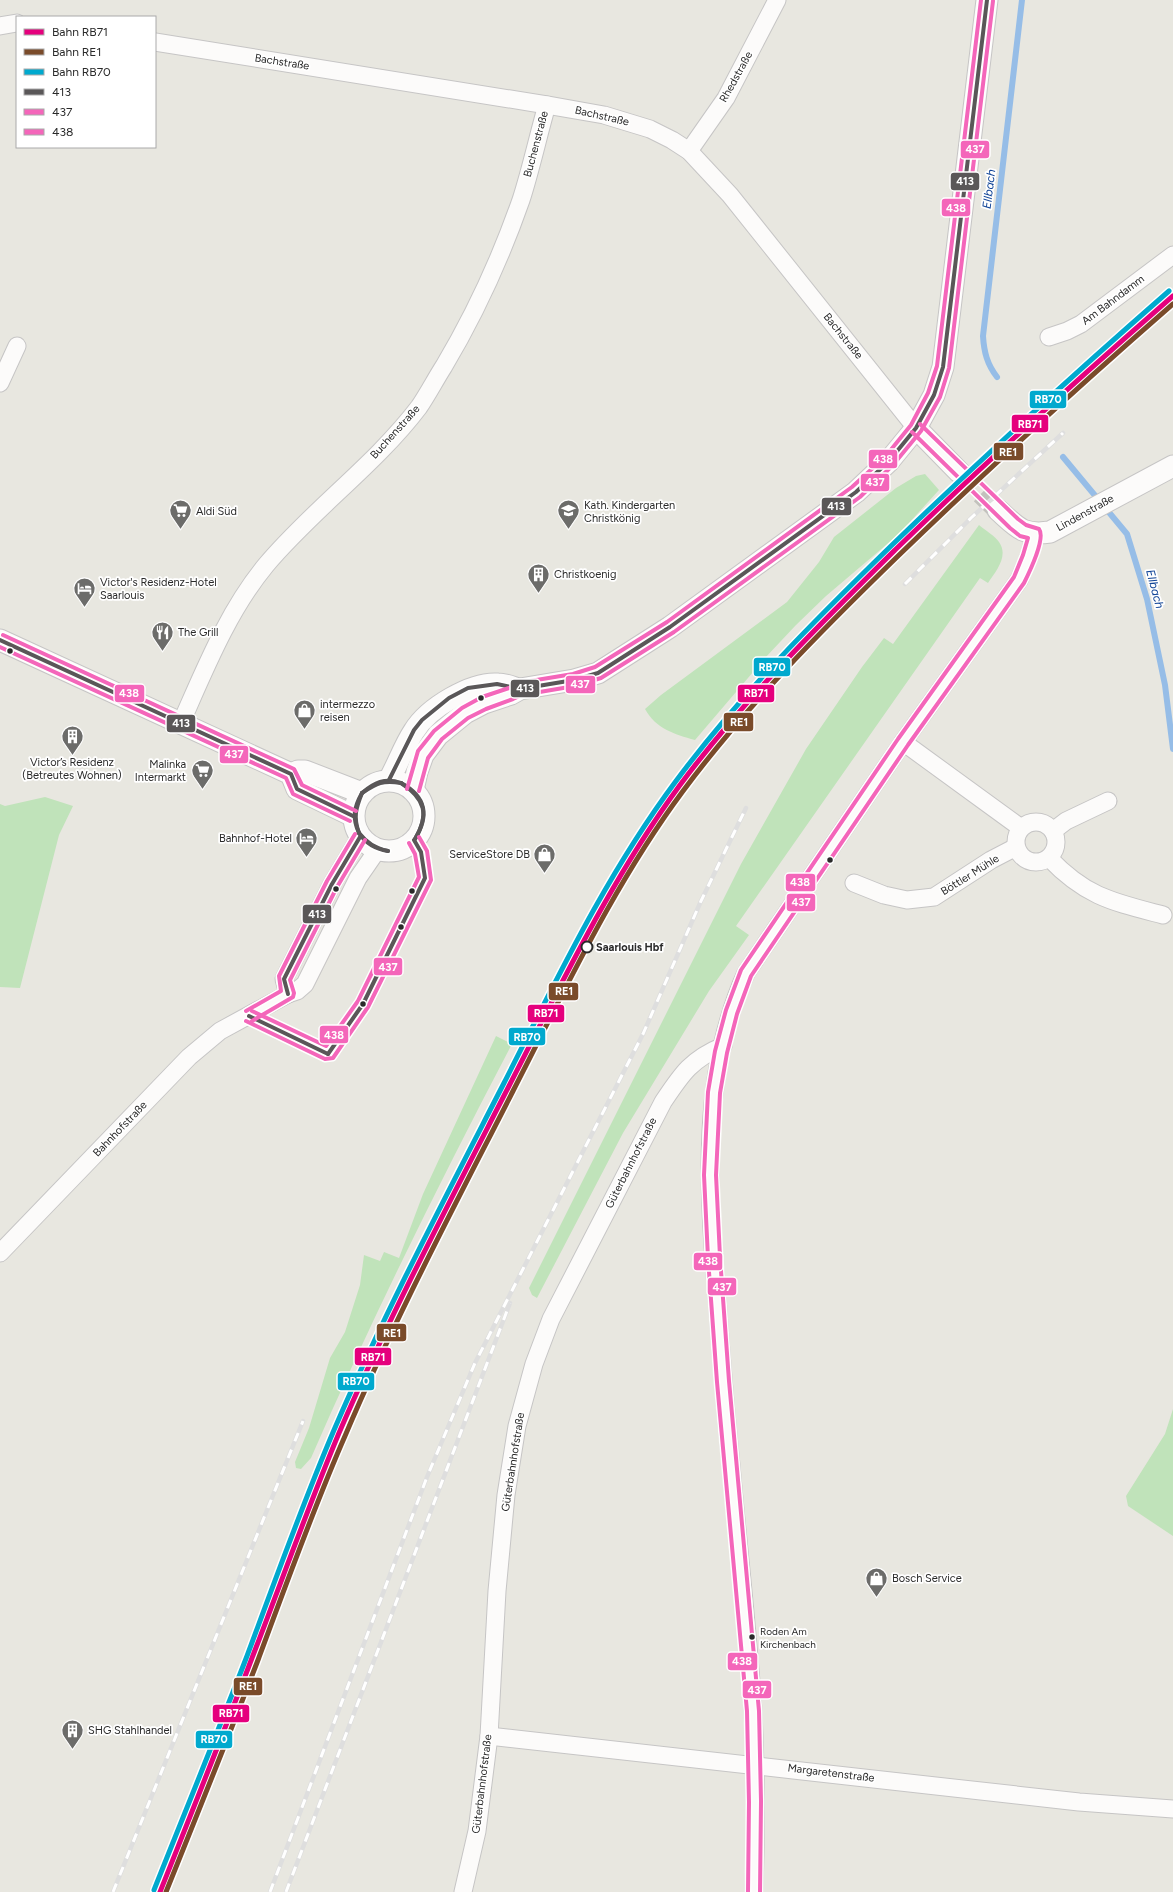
<svg xmlns="http://www.w3.org/2000/svg" width="1173" height="1892" font-family="Figtree,sans-serif">
<style>
.grass{fill:#c0e3ba}
.lines{fill:none;stroke-linecap:round;stroke-linejoin:round}
.stream{stroke:#96bde7;stroke-width:6}
.tertiary-tunnel{stroke:#c2c1bc;stroke-width:21;stroke-dasharray:21 10;stroke-linecap:butt}
.minor-casing{stroke:#c6c5c5;stroke-width:19}
.tertiary-casing{stroke:#c6c5c5;stroke-width:23}
.minor{stroke:#fcfbfa;stroke-width:17}
.tertiary{stroke:#fcfbfa;stroke-width:21}
.rail-casing{stroke:#dedede;stroke-width:4.5}
.rail{stroke:#fff;stroke-width:3;stroke-dasharray:9;stroke-linecap:butt}
.bus-1-casing{stroke:#fff;stroke-width:7}
.bus-2-casing{stroke:#fff;stroke-width:7}
.bus-3-casing{stroke:#fff;stroke-width:7}
.bus-1{stroke:#5a5758;stroke-width:4}
.bus-2{stroke:#f466ba;stroke-width:4}
.bus-3{stroke:#f466ba;stroke-width:4}
.rail-1-casing{stroke:#fff;stroke-width:8}
.rail-2-casing{stroke:#fff;stroke-width:8}
.rail-3-casing{stroke:#fff;stroke-width:8}
.rail-1{stroke:#e5007d;stroke-width:5}
.rail-2{stroke:#7a4b2a;stroke-width:5}
.rail-3{stroke:#00a9ce;stroke-width:5}
.bus-dot{fill:#2a2a2a;stroke:#fff;stroke-width:1.5}
.stop-dot{fill:#fff;stroke:#2a2a2a;stroke-width:2}
.labels{text-anchor:middle;dominant-baseline:central;stroke-width:3.5;stroke-linejoin:round;paint-order:stroke}
.bus-label{font-size:10px;fill:#2a2a2a;stroke:#fff;text-anchor:start}
.street-label{font-size:11px;fill:#2a2a2a;stroke:#fff}
.poi-label{font-size:11px;fill:#2a2a2a;stroke:#fff;text-anchor:start}
.stop-label{font-size:11px;font-weight:bold;fill:#2a2a2a;stroke:#fff;text-anchor:start}
.water-label{font-size:12px;font-style:italic;fill:#124597;stroke:#fff}
.line-badge{stroke:#fff;stroke-width:1.5}
.badge-label{font-size:11px;text-anchor:middle;font-weight:bold;fill:#fff}
</style>
<rect width="100%" height="100%" fill="#e8e7e0"/>
<!-- grass -->
<g class="grass">
<path d="M 925,474 L 939,490 L 899,534 L 826,596 L 796,625 L 765,658 L 695,740 C 674,734 656,729 645,709 L 661,695 L 787,602 L 819,562 L 834,537 L 896,488 L 916,476 Z"/>
<path d="M 979,525 C 985,530 995,536 999,542 C 1009,556 996,571 988,583 L 980,578 L 736,926 L 749,935 L 709,991 L 623,1133 L 537,1298 L 532,1295 L 529,1288 L 741,864 L 806,749 L 862,667 L 884,638 L 893,644 Z"/>
<polygon points="45,797 73,806 59,835 20,988 0,987 0,804 5,806"/>
<path d="M 496,1036 L 512,1044 C 441,1179 372,1318 311,1458 L 301,1469 L 296,1468 L 295,1462 L 309,1428 L 330,1358 L 345,1332 L 360,1285 L 364,1255 L 380,1261 L 384,1252 L 399,1258 L 423,1194 Z"/>
<polygon points="1173,1409 1173,1536 1128,1506 1126,1496 1165,1434"/>
</g>
<g class="lines">
<!-- stream -->
<g class="stream">
<path d="M 997,377 C 987,364 984,352 983,336 L 1022,0"/>
<polyline points="1063,457 1127,534 1147,599 1165,685 1173,749"/>
</g>
<!-- tertiary-tunnel -->
<polyline class="tertiary-tunnel" points="959,472 998,510"/>
<defs>
<g id="minor">
<polyline points="0,26 17,23"/>
<polyline points="155,42 547,105 604,115 650,129 672,140 689,151 730,195 916,428"/>
<polyline points="689,151 726,98 777,0"/>
<polyline points="1049,337 1067,331 1081,324 1173,255"/>
<polyline points="0,383 17,346"/>
<path d="M 181,723 C 205,669 228,611 266,565 C 313,509 375,465 419,407 C 428,394 435,380 444,366 C 475,314 501,257 521,200 C 531,169 538,136 547,105"/>
<polyline points="903,742 1021,828"/>
<circle cx="1036" cy="842" r="20"/>
<polyline points="1053,831 1066,821 1108,801"/>
<path d="M 1049,858 C 1086,897 1113,902 1163,915"/>
<polyline points="854,883 884,895 907,900 934,897 991,860 1016,847"/>
<polyline points="288,994 284,979 332,884 360,837"/>
<polyline points="0,1253 189,1057 220,1031 288,994 297,991 305,984 358,878 378,849"/>
<polyline points="489,1736 1079,1802 1173,1809"/>
<path d="M 463,1892 L 477,1831 L 489,1736 L 497,1591 L 506,1495 L 517,1426 L 534,1364 L 551,1319 L 663,1102 C 681,1075 691,1059 723,1046"/>
<path d="M 754,1892 C 756,1832 756,1771 753,1711 C 748,1629 738,1547 731,1465 C 725,1409 721,1354 717,1298 C 708,1190 700,1075 746,973 L 903,742 L 1019,580 L 1029,557 L 1035,534"/>
</g>
<g id="tertiary">
<polyline points="916,428 959,472"/>
<path d="M 998,510 C 1017,527 1022,536 1050,532 L 1173,466"/>
<polyline points="0,640 291,774 297,789 353,816"/>
<polyline points="291,774 298,771 305,771 362,793"/>
<path d="M 389,780 C 398,764 404,746 414,731 C 428,708 471,682 498,684 C 505,684 512,687 519,689"/>
<circle cx="389" cy="816" r="35"/>
<polyline points="413,790 417,772 423,755 438,735 465,713 484,703 511,694 520,689 574,680 598,673 670,627 856,492 889,461 916,428 934,395 943,367 987,0"/>
</g>
</defs>
<!-- minor casing -->
<use href="#minor" class="minor-casing"/>
<!-- tertiary casing -->
<use href="#tertiary" class="tertiary-casing"/>
<!-- minor -->
<use href="#minor" class="minor"/>
<!-- tertiary -->
<use href="#tertiary" class="tertiary"/>
<defs>
<g id="rail">
<polyline points="905,584 971,518 1063,433"/>
<polyline points="113,1892 303,1421"/>
<polyline points="270,1892 427,1477 475,1363 643,1034 701,901 746,808"/>
<polyline points="286,1892 510,1303"/>
</g>
</defs>
<!-- rail casing -->
<use href="#rail" class="rail-casing"/>
<!-- rail -->
<use href="#rail" class="rail"/>
<defs>
<g id="bus-1">
<polyline points="0,640 291,774 297,789 353,816"/>
<polyline points="389,780 414,730 422,720 449,698 468,688 497,684 520,689 574,680 598,673 670,627 856,492 889,461 916,428 934,395 943,367 987,0"/>
<path d="M 401,783 C 427,797 429,816 415,839"/>
<path d="M 401,783 C 426,799 429,815 415,839"/>
<path d="M 362,793 C 374,783 385,777 401,783"/>
<path d="M 362,793 C 377,783 383,780 401,783"/>
<path d="M 359,833 C 367,843 375,848 388,851"/>
<path d="M 359,833 C 366,844 375,849 388,851"/>
<path d="M 359,833 C 352,818 354,807 362,793"/>
<path d="M 359,833 C 353,817 356,808 362,793"/>
<polyline points="288,994 284,979 332,884 360,837"/>
<polyline points="249,1016 328,1054"/>
<polyline points="328,1054 363,1004 425,878 421,852 414,840"/>
</g>
<g id="bus-2">
<polyline points="0,647 286,778 293,794 350,821"/>
<polyline points="419,791 428,758 442,739 468,718 486,709 513,699 522,695 575,686 601,678 674,632 860,497 893,465 921,431 940,397 949,368 993,1"/>
<polyline points="246,1021 325,1059 333,1058 368,1007 431,880 427,851 419,837"/>
<polyline points="252,1021 293,997 294,993 290,980 337,887 365,840"/>
<path d="M 760,1892 L 761,1801 L 759,1711 L 729,1381 L 720,1257 L 716,1175 L 720,1093 L 727,1053 L 737,1014 L 751,976 L 908,745 L 1024,583 C 1029,573 1046,538 1039,529 L 1026,525 L 1018,519 L 920,424"/>
</g>
<g id="bus-3">
<polyline points="3,635 294,769 302,785 356,811"/>
<polyline points="407,789 418,751 434,731 462,708 482,697 509,688 518,683 573,674 595,667 667,622 852,487 885,457 911,425 928,393 937,366 981,0"/>
<polyline points="246,1011 281,991 279,976 327,881 355,834"/>
<polyline points="252,1011 326,1046 358,1001 419,877 415,854 409,843"/>
<polyline points="748,1892 749,1802 747,1711 717,1382 708,1258 704,1175 708,1092 715,1051 726,1010 741,970 898,739 1014,577 1023,555 1028,538 1020,536 1010,528 912,432"/>
</g>
</defs>
<!-- bus-1 casing -->
<use href="#bus-1" class="bus-1-casing"/>
<!-- bus-2 casing -->
<use href="#bus-2" class="bus-2-casing"/>
<!-- bus-3 casing -->
<use href="#bus-3" class="bus-3-casing"/>
<!-- bus-1 -->
<use href="#bus-1" class="bus-1"/>
<!-- bus-2 -->
<use href="#bus-2" class="bus-2"/>
<!-- bus-3 -->
<use href="#bus-3" class="bus-3"/>
<defs>
<path id="rail-1" d="M 160,1892 C 191,1814 222,1737 252,1658 C 281,1583 308,1507 339,1433 C 390,1315 450,1201 509,1086 C 562,983 611,879 680,785 C 744,699 819,625 895,550 C 985,463 1078,379 1173,296"/>
<path id="rail-2" d="M 166,1892 C 197,1815 228,1738 258,1660 C 286,1585 313,1509 345,1436 C 395,1318 455,1205 513,1091 C 566,988 614,884 683,791 C 747,705 821,631 897,557 C 987,470 1079,386 1173,304"/>
<path id="rail-3" d="M 154,1890 C 185,1812 217,1734 247,1656 C 275,1581 302,1505 334,1430 C 385,1312 445,1198 504,1083 C 557,979 606,875 676,781 C 740,695 814,621 891,546 C 981,459 1074,374 1169,291"/>
</defs>
<!-- rail-1 casing -->
<use href="#rail-1" class="rail-1-casing"/>
<!-- rail-2 casing -->
<use href="#rail-2" class="rail-2-casing"/>
<!-- rail-3 casing -->
<use href="#rail-3" class="rail-3-casing"/>
<!-- rail-1 -->
<use href="#rail-1" class="rail-1"/>
<!-- rail-2 -->
<use href="#rail-2" class="rail-2"/>
<!-- rail-3 -->
<use href="#rail-3" class="rail-3"/>
</g>
<!-- icons -->
<defs>
<symbol id="supermarket-pin" viewBox="-11 -11 22 30"><path d="M0 17L-7.5 6A9.5 9.5 0 1 1 7.5 6Z" fill="#6c6c6a" stroke="#fff"/><path d="M-6-5.5h2.5l.6 2H6L4.5 2H-2.5L-4.4-4H-6ZM-1.5 3.2a1.3 1.3 0 1 0 .1 0ZM3 3.2a1.3 1.3 0 1 0 .1 0Z" fill="#fff"/></symbol>
<symbol id="school-pin" viewBox="-11 -11 22 30"><path d="M0 17L-7.5 6A9.5 9.5 0 1 1 7.5 6Z" fill="#6c6c6a" stroke="#fff"/><path d="M0-5L7-2L0 1L-7-2ZM-4 1L0 2.5L4 1V4Q0 6-4 4Z" fill="#fff"/></symbol>
<symbol id="building-pin" viewBox="-11 -11 22 30"><path d="M0 17L-7.5 6A9.5 9.5 0 1 1 7.5 6Z" fill="#6c6c6a" stroke="#fff"/><path d="M-4-6H4V6H1V3H-1V6H-4ZM-2.5-4.3h1.7v1.8h-1.7ZM.8-4.3h1.7v1.8H.8ZM-2.5-1h1.7V.8h-1.7ZM.8-1h1.7V.8H.8Z" fill="#fff"/></symbol>
<symbol id="hotel-pin" viewBox="-11 -11 22 30"><path d="M0 17L-7.5 6A9.5 9.5 0 1 1 7.5 6Z" fill="#6c6c6a" stroke="#fff"/><path d="M-6-4.5h1.5V1H6V5H4.5V3h-9V5H-6ZM-4 0a1.8 1.8 0 1 1 3.6 0ZM.5 0V-2.5h3Q6-2.5 6 0Z" fill="#fff"/></symbol>
<symbol id="restaurant-pin" viewBox="-11 -11 22 30"><path d="M0 17L-7.5 6A9.5 9.5 0 1 1 7.5 6Z" fill="#6c6c6a" stroke="#fff"/><path d="M-5-6h1v4h1v-4h1v4h1v-4h1v5L-1.5 .5V6h-2V.5L-5-1ZM5-6V6H3V1.5H1.5Q1.5-4 5-6Z" fill="#fff"/></symbol>
<symbol id="shop-pin" viewBox="-11 -11 22 30"><path d="M0 17L-7.5 6A9.5 9.5 0 1 1 7.5 6Z" fill="#6c6c6a" stroke="#fff"/><path d="M-5-2.5h2.3a2.7 3.5 0 0 1 5.4 0H5L5.5 6h-11ZM-1.5-2.5h3a1.5 2.3 0 0 0-3 0Z" fill="#fff"/></symbol>
</defs>
<g fill-rule="evenodd">
<use href="#supermarket-pin" x="168" y="498" width="25" height="34"/>
<use href="#school-pin" x="556" y="498" width="25" height="34"/>
<use href="#building-pin" x="526" y="562" width="25" height="34"/>
<use href="#hotel-pin" x="72" y="576" width="25" height="34"/>
<use href="#restaurant-pin" x="150" y="620" width="25" height="34"/>
<use href="#shop-pin" x="292" y="698" width="25" height="34"/>
<use href="#building-pin" x="60" y="724" width="25" height="34"/>
<use href="#supermarket-pin" x="190" y="758" width="25" height="34"/>
<use href="#hotel-pin" x="294" y="826" width="25" height="34"/>
<use href="#shop-pin" x="532" y="842" width="25" height="34"/>
<use href="#shop-pin" x="864" y="1566" width="25" height="34"/>
<use href="#building-pin" x="60" y="1718" width="25" height="34"/>
</g>
<!-- markers -->
<g class="bus-dot">
<circle cx="10" cy="651" r="3.5"/>
<circle cx="481" cy="698" r="3.5"/>
<circle cx="830" cy="860" r="3.5"/>
<circle cx="336" cy="889" r="3.5"/>
<circle cx="412" cy="891" r="3.5"/>
<circle cx="401" cy="927" r="3.5"/>
<circle cx="363" cy="1004" r="3.5"/>
<circle cx="752" cy="1637" r="3.5"/>
</g>
<circle class="stop-dot" cx="587" cy="947" r="5.5"/>
<g class="labels">
<!-- bus labels -->
<g class="bus-label">
<text x="760" y="1631">Roden Am<tspan x="760" dy="13">Kirchenbach</tspan></text>
</g>
<!-- street labels -->
<g class="street-label">
<text transform="translate(282 62) rotate(9)">Bachstraße</text>
<text transform="translate(736 77) rotate(-61)">Rhedstraße</text>
<text transform="translate(602 116) rotate(13)">Bachstraße</text>
<text transform="translate(536 144) rotate(-75)">Buchenstraße</text>
<text transform="translate(1113 300) rotate(-37)">Am Bahndamm</text>
<text transform="translate(843 336) rotate(51)">Bachstraße</text>
<text transform="translate(395 432) rotate(-48)">Buchenstraße</text>
<text transform="translate(1085 513) rotate(-29)">Lindenstraße</text>
<text transform="translate(970 875) rotate(-32)">Böttler Mühle</text>
<text transform="translate(120 1129) rotate(-46)">Bahnhofstraße</text>
<text transform="translate(631 1163) rotate(-63)">Güterbahnhofstraße</text>
<text transform="translate(513 1462) rotate(-81)">Güterbahnhofstraße</text>
<text transform="translate(831 1773) rotate(7)">Margaretenstraße</text>
<text transform="translate(482 1784) rotate(-83)">Güterbahnhofstraße</text>
</g>
<!-- poi labels -->
<g class="poi-label">
<text x="584" y="505">Kath. Kindergarten<tspan x="584" dy="13">Christkönig</tspan></text>
<text x="196" y="511">Aldi Süd</text>
<text x="554" y="574">Christkoenig</text>
<text x="100" y="582">Victor's Residenz-Hotel<tspan x="100" dy="13">Saarlouis</tspan></text>
<text x="178" y="632">The Grill</text>
<text x="320" y="704">intermezzo<tspan x="320" dy="13">reisen</tspan></text>
<text x="72" y="762" text-anchor="middle">Victor’s Residenz<tspan x="72" dy="13">(Betreutes Wohnen)</tspan></text>
<text x="186" y="764" text-anchor="end">Malinka<tspan x="186" dy="13">Intermarkt</tspan></text>
<text x="292" y="838" text-anchor="end">Bahnhof-Hotel</text>
<text x="530" y="854" text-anchor="end">ServiceStore DB</text>
<text x="892" y="1578">Bosch Service</text>
<text x="88" y="1730">SHG Stahlhandel</text>
</g>
<!-- stop labels -->
<g class="stop-label">
<text x="596" y="947">Saarlouis Hbf</text>
</g>
<!-- water labels -->
<g class="water-label">
<text transform="translate(989 189) rotate(-83)">Ellbach</text>
<text transform="translate(1155 589) rotate(75)">Ellbach</text>
</g>
</g>
<g class="line-badge">
<rect x="960" y="140" width="30" height="19" rx="4" fill="#f466ba"/>
<rect x="950" y="172" width="30" height="19" rx="4" fill="#5a5758"/>
<rect x="941" y="198" width="30" height="19" rx="4" fill="#f466ba"/>
<rect x="1029" y="390" width="38" height="19" rx="4" fill="#00a9ce"/>
<rect x="1011" y="414" width="38" height="19" rx="4" fill="#e5007d"/>
<rect x="993" y="442" width="31" height="19" rx="4" fill="#7a4b2a"/>
<rect x="868" y="449" width="30" height="20" rx="4" fill="#f466ba"/>
<rect x="860" y="473" width="30" height="19" rx="4" fill="#f466ba"/>
<rect x="821" y="497" width="31" height="19" rx="4" fill="#5a5758"/>
<rect x="753" y="657" width="38" height="20" rx="4" fill="#00a9ce"/>
<rect x="565" y="675" width="31" height="19" rx="4" fill="#f466ba"/>
<rect x="510" y="679" width="30" height="19" rx="4" fill="#5a5758"/>
<rect x="737" y="684" width="38" height="19" rx="4" fill="#e5007d"/>
<rect x="114" y="684" width="31" height="19" rx="4" fill="#f466ba"/>
<rect x="723" y="712" width="31" height="20" rx="4" fill="#7a4b2a"/>
<rect x="166" y="714" width="30" height="19" rx="4" fill="#5a5758"/>
<rect x="219" y="745" width="30" height="19" rx="4" fill="#f466ba"/>
<rect x="785" y="873" width="31" height="19" rx="4" fill="#f466ba"/>
<rect x="786" y="893" width="30" height="19" rx="4" fill="#f466ba"/>
<rect x="302" y="904" width="30" height="20" rx="4" fill="#5a5758"/>
<rect x="373" y="957" width="30" height="19" rx="4" fill="#f466ba"/>
<rect x="548" y="982" width="31" height="19" rx="4" fill="#7a4b2a"/>
<rect x="527" y="1004" width="38" height="19" rx="4" fill="#e5007d"/>
<rect x="319" y="1025" width="30" height="19" rx="4" fill="#f466ba"/>
<rect x="508" y="1027" width="38" height="19" rx="4" fill="#00a9ce"/>
<rect x="693" y="1252" width="30" height="19" rx="4" fill="#f466ba"/>
<rect x="707" y="1277" width="30" height="19" rx="4" fill="#f466ba"/>
<rect x="376" y="1323" width="31" height="19" rx="4" fill="#7a4b2a"/>
<rect x="354" y="1347" width="38" height="19" rx="4" fill="#e5007d"/>
<rect x="337" y="1372" width="38" height="19" rx="4" fill="#00a9ce"/>
<rect x="727" y="1652" width="31" height="19" rx="4" fill="#f466ba"/>
<rect x="233" y="1677" width="30" height="19" rx="4" fill="#7a4b2a"/>
<rect x="742" y="1680" width="30" height="19" rx="4" fill="#f466ba"/>
<rect x="212" y="1704" width="38" height="19" rx="4" fill="#e5007d"/>
<rect x="195" y="1730" width="38" height="19" rx="4" fill="#00a9ce"/>
</g>
<g class="badge-label">
<text x="975" y="153">437</text>
<text x="965" y="185">413</text>
<text x="956" y="212">438</text>
<text x="1048" y="403">RB70</text>
<text x="1030" y="428">RB71</text>
<text x="1008" y="456">RE1</text>
<text x="883" y="463">438</text>
<text x="875" y="486">437</text>
<text x="836" y="510">413</text>
<text x="772" y="671">RB70</text>
<text x="580" y="688">437</text>
<text x="525" y="692">413</text>
<text x="756" y="697">RB71</text>
<text x="129" y="697">438</text>
<text x="739" y="726">RE1</text>
<text x="181" y="727">413</text>
<text x="234" y="758">437</text>
<text x="800" y="886">438</text>
<text x="801" y="906">437</text>
<text x="317" y="918">413</text>
<text x="388" y="971">437</text>
<text x="564" y="995">RE1</text>
<text x="546" y="1017">RB71</text>
<text x="334" y="1039">438</text>
<text x="527" y="1041">RB70</text>
<text x="708" y="1265">438</text>
<text x="722" y="1291">437</text>
<text x="392" y="1337">RE1</text>
<text x="373" y="1361">RB71</text>
<text x="356" y="1385">RB70</text>
<text x="742" y="1665">438</text>
<text x="248" y="1690">RE1</text>
<text x="757" y="1694">437</text>
<text x="231" y="1717">RB71</text>
<text x="214" y="1743">RB70</text>
</g>
<!-- legend -->
<rect x="16" y="16" width="140" height="132" fill="#ffffff" stroke="#aaaaaa"/>
<rect x="24" y="29" width="20" height="6" fill="#e5007d" stroke="#aaaaaa"/>
<text x="52" y="36" font-size="12" fill="#2a2a2a">Bahn RB71</text>
<rect x="24" y="49" width="20" height="6" fill="#7a4b2a" stroke="#aaaaaa"/>
<text x="52" y="56" font-size="12" fill="#2a2a2a">Bahn RE1</text>
<rect x="24" y="69" width="20" height="6" fill="#00a9ce" stroke="#aaaaaa"/>
<text x="52" y="76" font-size="12" fill="#2a2a2a">Bahn RB70</text>
<rect x="24" y="89" width="20" height="6" fill="#5a5758" stroke="#aaaaaa"/>
<text x="52" y="96" font-size="12" fill="#2a2a2a">413</text>
<rect x="24" y="109" width="20" height="6" fill="#f466ba" stroke="#aaaaaa"/>
<text x="52" y="116" font-size="12" fill="#2a2a2a">437</text>
<rect x="24" y="129" width="20" height="6" fill="#f466ba" stroke="#aaaaaa"/>
<text x="52" y="136" font-size="12" fill="#2a2a2a">438</text>
</svg>
